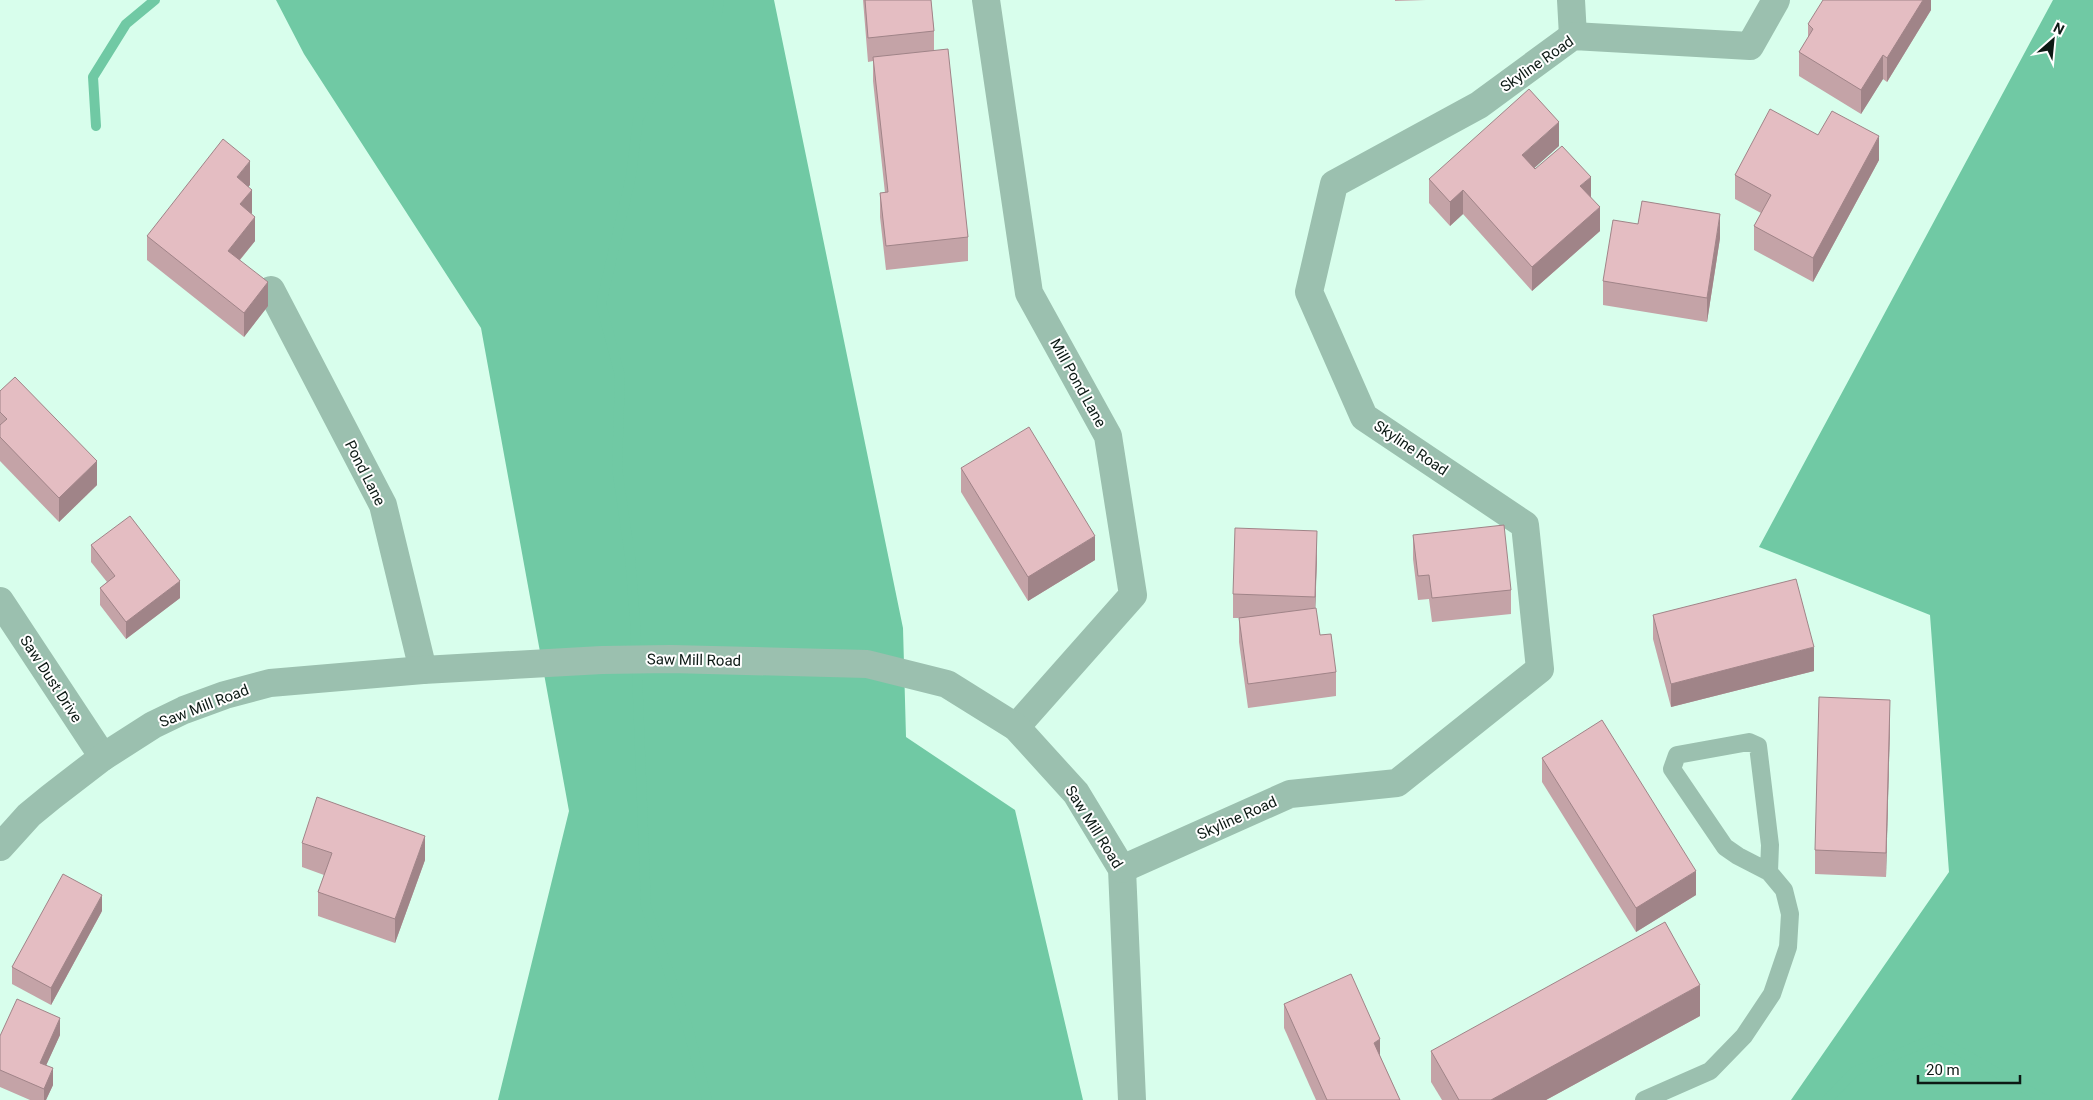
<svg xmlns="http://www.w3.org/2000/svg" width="2093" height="1100" font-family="Roboto,sans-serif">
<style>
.forest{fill:#70c9a4}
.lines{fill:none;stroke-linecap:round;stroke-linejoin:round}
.stream{stroke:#70c9a4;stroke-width:10}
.service{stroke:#9bc0af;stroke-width:18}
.minor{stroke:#9bc0af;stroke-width:28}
.wall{fill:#c4a3a7}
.shaded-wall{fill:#a08488}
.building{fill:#e4bdc2;stroke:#a08488}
.labels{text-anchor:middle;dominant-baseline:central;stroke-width:4;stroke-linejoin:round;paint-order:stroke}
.street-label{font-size:15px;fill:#0c1914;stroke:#fff}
</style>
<rect width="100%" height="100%" fill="#d8feec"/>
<!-- forest -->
<g class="forest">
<polygon points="276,0 774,0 903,628 906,737 1015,810 1083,1100 498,1100 569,811 481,328 304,54"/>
<polygon points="2053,0 2093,0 2093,1100 1791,1100 1949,872 1930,615 1759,547"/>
</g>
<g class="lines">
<!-- stream -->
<g class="stream">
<polyline points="96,126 93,77 126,24 155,0"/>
<polyline points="707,1100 687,1025 646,906 635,620 630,557 617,468 620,376 601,304 631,176 638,119 668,65 717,14 719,0"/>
<polyline points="1827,1100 1854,1072 1936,1038 2045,1100"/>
</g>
<!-- service -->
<polyline class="service" points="1644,1100 1710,1071 1744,1036 1772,994 1788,947 1790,914 1784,890 1769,872 1738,856 1725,847 1672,769 1677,755 1749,742 1758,746 1770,845 1769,872"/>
<!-- minor -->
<g class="minor">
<polyline points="986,0 1029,293 1108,436 1133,595 1016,727"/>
<polyline points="1571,0 1573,36"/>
<polyline points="271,290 383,505 423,670"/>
<polyline points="0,601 103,757"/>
<polyline points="0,847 29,815 51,797 103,757 153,725 184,710 225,695 270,683 423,670 602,660 671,659 867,664 947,684 1016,727 1076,793 1122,869 1132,1100"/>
<polyline points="1122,869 1290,794 1397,783 1540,669 1525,525 1364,417 1309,292 1334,184 1479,105 1573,36 1750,46 1776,0"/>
</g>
</g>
<!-- wall -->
<g class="wall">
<polygon points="863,0 931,0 934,31 934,51 968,237 968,261 886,270 880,217 880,193 885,193 873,81 873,61 868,62"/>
<polygon points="1395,0 1426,0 1395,1"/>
<polygon points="1931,0 1931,10 1887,82 1883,79 1861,114 1799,76 1799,52 1808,38 1808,24"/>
<polygon points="1818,135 1879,160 1813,282 1754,250 1754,226 1761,213 1735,199 1735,175"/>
<polygon points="1559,146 1534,168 1591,197 1600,231 1532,291 1463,214 1450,226 1429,203 1429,179"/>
<polygon points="250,185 248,187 255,241 240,260 268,306 244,337 147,260 147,236"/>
<polygon points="1638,224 1720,238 1707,322 1603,305 1603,281"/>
<polygon points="0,391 97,485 59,522 0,461"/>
<polygon points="961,468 1095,560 1028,601 961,492"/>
<polygon points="1413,535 1511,590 1511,614 1432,622 1429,599 1418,600 1413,559"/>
<polygon points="91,545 180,598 126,639 100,605 100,588 107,582 91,562"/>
<polygon points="1317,555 1315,608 1320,635 1336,672 1336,696 1248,708 1239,642 1239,618 1233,618 1233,594"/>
<polygon points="1653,615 1814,671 1671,707 1653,639"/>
<polygon points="1890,724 1886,877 1815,874 1815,850"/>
<polygon points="1542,758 1696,895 1636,932 1542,782"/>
<polygon points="302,843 425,860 395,943 318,916 318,892 324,875 302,867"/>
<polygon points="102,911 51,1005 12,984 12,967"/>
<polygon points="1284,1004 1380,1056 1400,1100 1316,1100 1284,1028"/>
<polygon points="1700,1016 1546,1100 1442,1100 1431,1082 1431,1051"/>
<polygon points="60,1035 46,1065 53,1085 46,1100 30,1100 0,1087 0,1036"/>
</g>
<!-- shaded-wall -->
<g class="shaded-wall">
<polygon points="1923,0 1931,0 1931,10 1887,82 1887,58"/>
<polygon points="1883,55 1883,79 1861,114 1861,90"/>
<polygon points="1559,122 1559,146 1522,179 1522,155"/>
<polygon points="1879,136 1879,160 1813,282 1813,258"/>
<polygon points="250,161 250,185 237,201 237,177"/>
<polygon points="1591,177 1591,201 1580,186"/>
<polygon points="252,190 252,213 240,228 240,204"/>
<polygon points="1463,190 1463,214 1450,226 1450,202"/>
<polygon points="1600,207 1600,231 1532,291 1532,267"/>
<polygon points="1720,214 1720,238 1707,322 1707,298"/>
<polygon points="255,217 255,241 228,274 228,251"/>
<polygon points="268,282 268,306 244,337 244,313"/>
<polygon points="97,461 97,485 59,522 59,498"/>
<polygon points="1317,531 1317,555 1315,621 1315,597"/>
<polygon points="1095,536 1095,560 1028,601 1028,577"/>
<polygon points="180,581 180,598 126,639 126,622"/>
<polygon points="1814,647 1814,671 1671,707 1671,684"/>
<polygon points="1890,700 1890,724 1886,877 1886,853"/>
<polygon points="425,836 425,860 395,943 395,919"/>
<polygon points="1696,871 1696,895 1636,932 1636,908"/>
<polygon points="102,895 102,911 51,1005 51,988"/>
<polygon points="1700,985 1700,1016 1546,1100 1491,1100"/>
<polygon points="60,1018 60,1035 40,1079 40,1063"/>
<polygon points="1380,1039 1380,1063 1374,1043"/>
<polygon points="53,1068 53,1085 46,1100 44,1100 44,1089"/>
</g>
<!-- building -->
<g class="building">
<polygon points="865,0 931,0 934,31 868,38"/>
<polygon points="1823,0 1923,0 1887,58 1883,55 1861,90 1799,52 1813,29 1808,24"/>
<polygon points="948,49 968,237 886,246 880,193 888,192 873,57"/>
<polygon points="1529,89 1559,122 1522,155 1535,169 1562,146 1591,177 1580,186 1600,207 1532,267 1463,190 1450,202 1429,179"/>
<polygon points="1770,109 1818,135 1832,111 1879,136 1813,258 1754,226 1771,195 1735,175"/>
<polygon points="223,139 250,161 237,177 252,190 240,204 255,217 228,251 268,282 244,313 147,236"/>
<polygon points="1642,201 1720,214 1707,298 1603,281 1613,220 1638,224"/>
<polygon points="15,377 97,461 59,498 0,437 0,425 7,419 0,412 0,391"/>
<polygon points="1029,427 1095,536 1028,577 961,468"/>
<polygon points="130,516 180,581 126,622 100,588 115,576 91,545"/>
<polygon points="1504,525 1511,590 1432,598 1429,575 1418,576 1413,535"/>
<polygon points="1235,528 1317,531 1315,597 1233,594"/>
<polygon points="1796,579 1814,647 1671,684 1653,615"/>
<polygon points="1316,608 1320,635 1331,634 1336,672 1248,684 1239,618"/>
<polygon points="1819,697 1890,700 1886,853 1815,850"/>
<polygon points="1602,720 1696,871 1636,908 1542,758"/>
<polygon points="317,797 425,836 395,919 318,892 332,853 302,843"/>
<polygon points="63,874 102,895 51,988 12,967"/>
<polygon points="1665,922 1700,985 1491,1100 1459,1100 1431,1051"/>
<polygon points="1351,974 1380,1039 1374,1043 1400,1100 1327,1100 1284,1004"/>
<polygon points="17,999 60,1018 40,1063 53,1068 44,1089 0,1070 0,1036"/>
</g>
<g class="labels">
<!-- street labels -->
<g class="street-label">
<text transform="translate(1537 64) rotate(-35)">Skyline Road</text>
<text transform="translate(1078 383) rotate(61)">Mill Pond Lane</text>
<text transform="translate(1411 448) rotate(34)">Skyline Road</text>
<text transform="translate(365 473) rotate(63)">Pond Lane</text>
<text transform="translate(694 660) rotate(1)">Saw Mill Road</text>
<text transform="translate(51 679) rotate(57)">Saw Dust Drive</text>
<text transform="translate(204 706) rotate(-21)">Saw Mill Road</text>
<text transform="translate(1237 818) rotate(-24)">Skyline Road</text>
<text transform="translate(1094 827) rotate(58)">Saw Mill Road</text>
</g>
</g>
<!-- north arrow -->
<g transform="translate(2053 40) rotate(27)" stroke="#ffffff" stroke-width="4" paint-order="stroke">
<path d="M0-4L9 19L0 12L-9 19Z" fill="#0c1914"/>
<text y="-8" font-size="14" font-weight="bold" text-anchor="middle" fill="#0c1914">N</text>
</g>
<!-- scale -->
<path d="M1918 1075v8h102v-8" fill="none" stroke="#0c1914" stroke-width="2.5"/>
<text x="1926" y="1075" font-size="15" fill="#0c1914" stroke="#ffffff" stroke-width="4" paint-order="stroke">20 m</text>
</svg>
